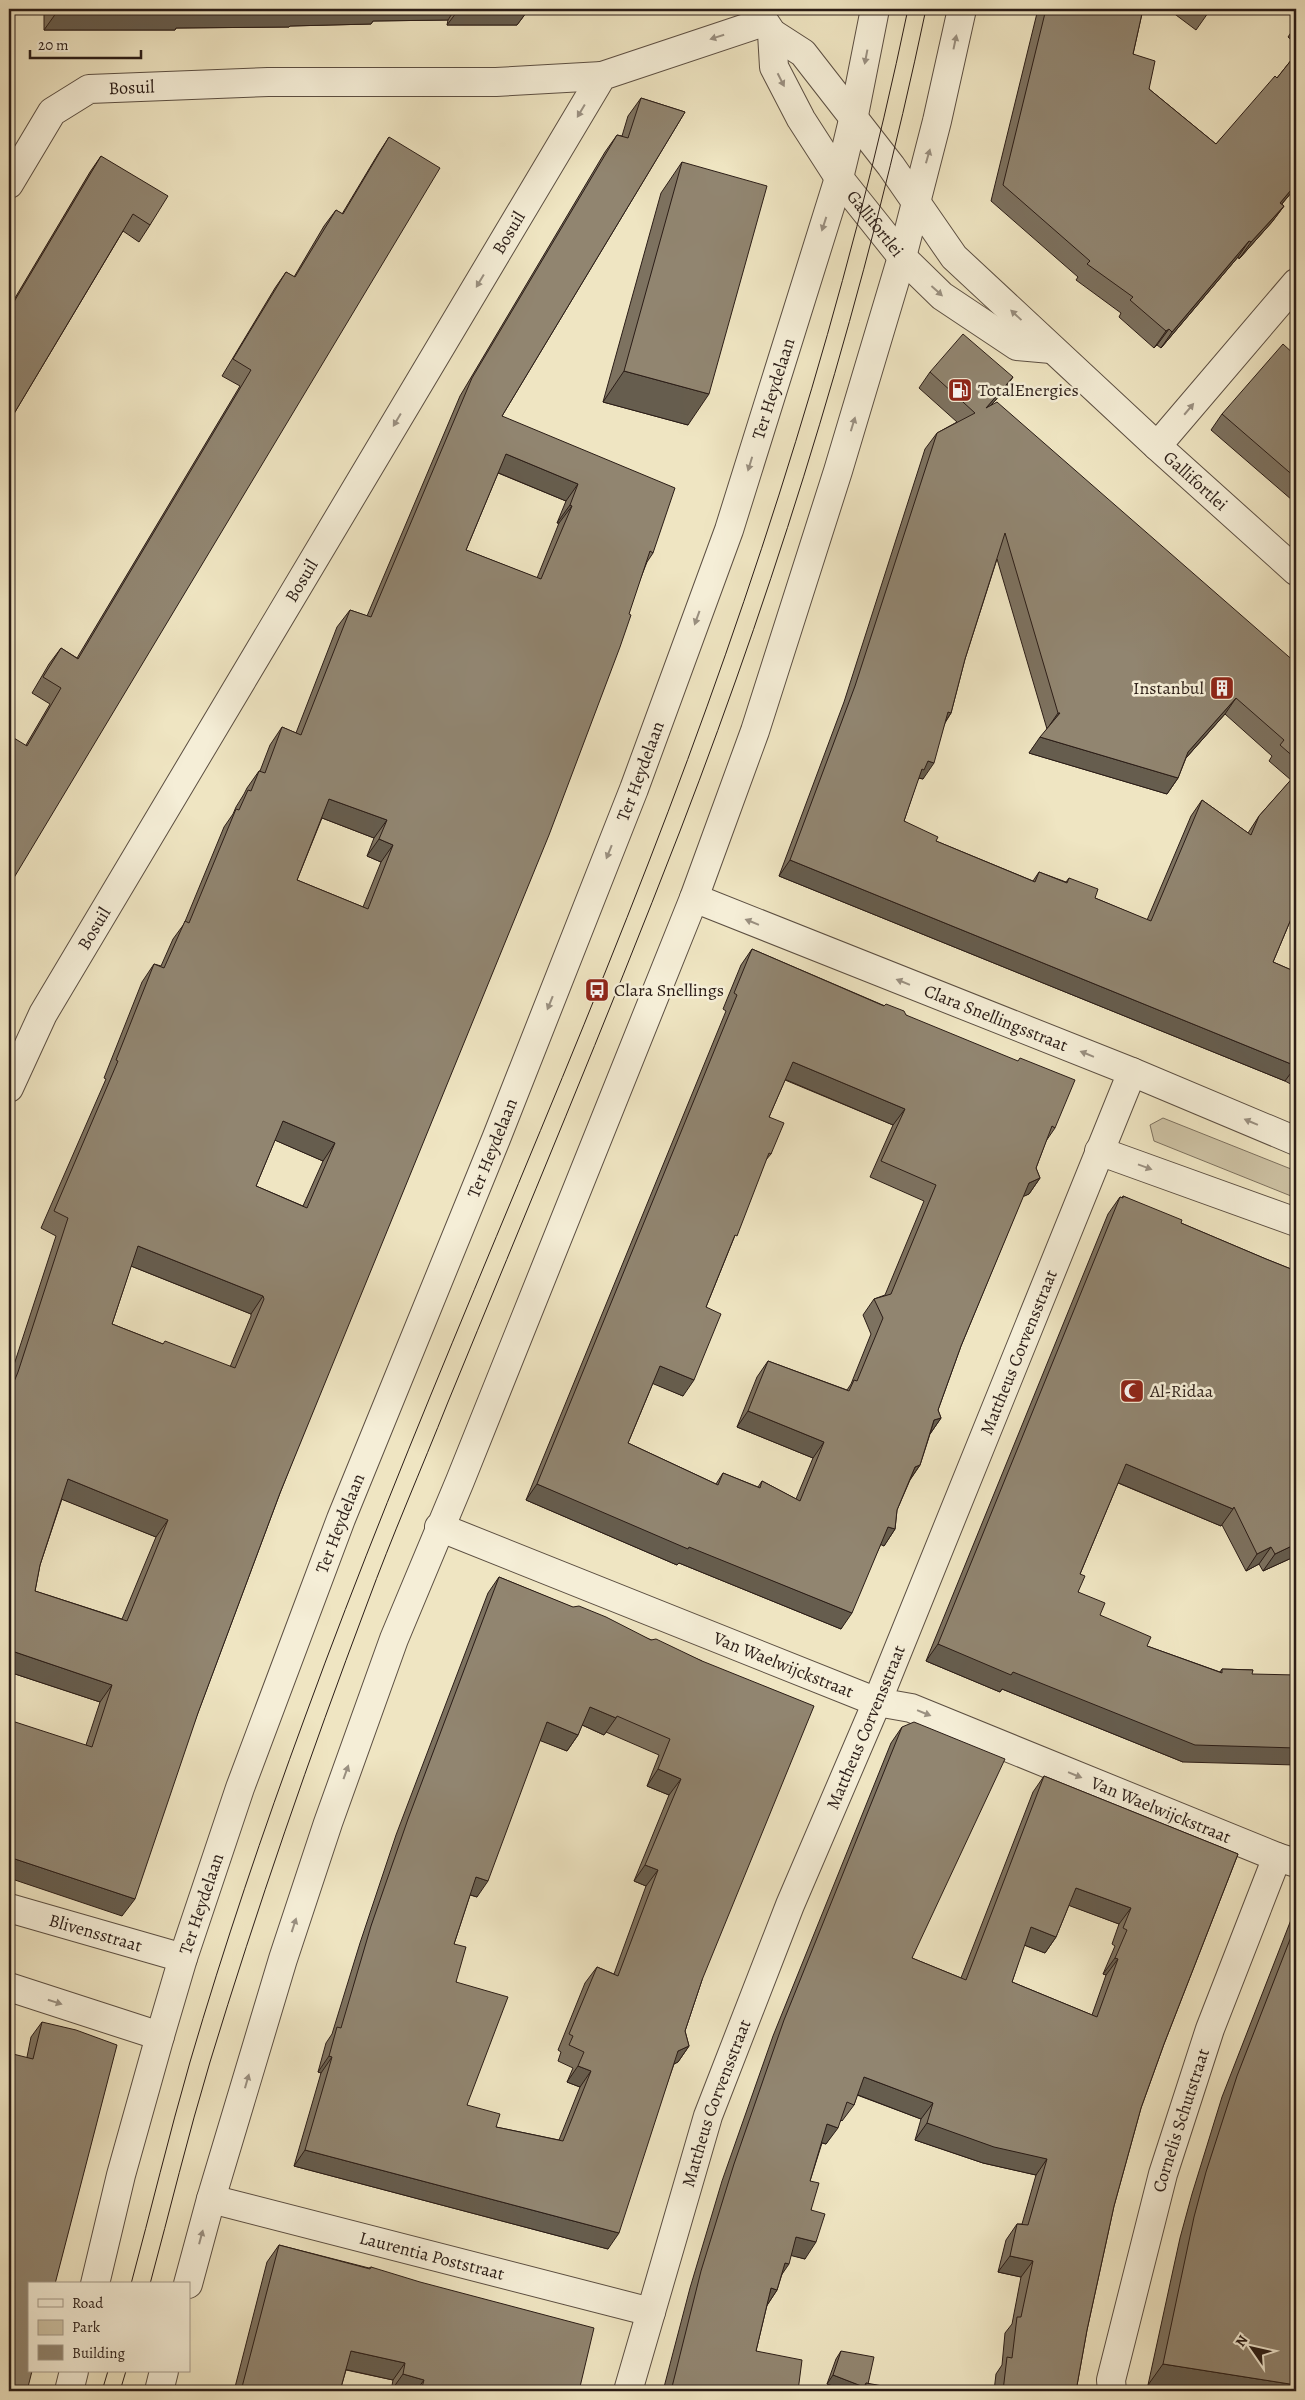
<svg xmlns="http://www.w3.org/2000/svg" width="1305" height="2400" font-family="Alegreya,serif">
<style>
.green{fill:#cec3a5;stroke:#7c705e}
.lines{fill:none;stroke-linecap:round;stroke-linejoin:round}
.minor-casing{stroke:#5c4f42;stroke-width:30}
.tertiary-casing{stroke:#5c4f42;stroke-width:30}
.minor{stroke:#f5eed7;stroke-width:28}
.tertiary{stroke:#f5eed7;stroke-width:28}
.tram{stroke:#2b1d17;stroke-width:1}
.wall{fill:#7d7260;stroke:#2b1d17;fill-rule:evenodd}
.shaded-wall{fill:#665d4e;stroke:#2b1d17}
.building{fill:#918570;stroke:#2b1d17;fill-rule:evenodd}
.oneway{fill:#9a9081}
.labels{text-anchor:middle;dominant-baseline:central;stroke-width:5;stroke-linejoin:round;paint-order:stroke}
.street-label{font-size:18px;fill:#2b1d17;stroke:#f5eed7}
.poi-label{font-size:18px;fill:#2b1d17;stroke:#f5eed7;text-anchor:start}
</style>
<rect width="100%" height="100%" fill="#efe5c2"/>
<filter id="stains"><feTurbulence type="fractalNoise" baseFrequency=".004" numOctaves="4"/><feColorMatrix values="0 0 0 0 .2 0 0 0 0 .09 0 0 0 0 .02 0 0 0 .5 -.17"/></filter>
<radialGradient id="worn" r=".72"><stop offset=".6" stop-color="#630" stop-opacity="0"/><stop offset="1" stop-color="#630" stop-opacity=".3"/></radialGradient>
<!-- green -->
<polygon class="green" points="1163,1118 1296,1171 1296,1198 1154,1141 1150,1125"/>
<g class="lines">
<defs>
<g id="minor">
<path id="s1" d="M 756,9 L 772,33 L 803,53 L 891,166 L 954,257 L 1157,446 L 1296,571"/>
<path id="s2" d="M 772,33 L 774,67 L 801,119 L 839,178 L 902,257 L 942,296 L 1017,346 L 1051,349"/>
<path id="s3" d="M 9,184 L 52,112 L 89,89 L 268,82 L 496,82 L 602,76"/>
<polyline points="1157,446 1296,283"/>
<path id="s4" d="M 694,898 L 1132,1072 L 1296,1141"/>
<path id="s5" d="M 9,1088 L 43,1014 L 602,76 L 764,22"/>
<polyline points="1099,1151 1296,1222"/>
<path id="s6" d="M 439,1527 L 877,1702 L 911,1708 L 1277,1857 L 1296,1863"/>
<path id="s7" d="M 9,1908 L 183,1958"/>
<polyline points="9,1987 160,2036"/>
<path id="s8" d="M 211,2199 L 651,2312"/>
<path id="s9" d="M 628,2391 L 708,2116 L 790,1905 L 877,1702 L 1132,1072"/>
<path id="s10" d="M 1112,2391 L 1111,2380 L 1163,2174 L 1210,2029 L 1277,1857"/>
</g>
<g id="tertiary">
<path id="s11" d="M 95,2284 L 121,2175 L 160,2036 L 183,1958 L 240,1788 L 341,1519 L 496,1139 L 634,789 L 729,530 L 839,178 L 853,120 L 875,9"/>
<polyline points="188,2284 211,2199 283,1959 328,1823 394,1639 460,1481 694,898 755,731 838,471 902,257 937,121 962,9"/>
<polyline points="69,2391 74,2371"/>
<polyline points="159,2391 164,2371"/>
</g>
</defs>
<!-- minor casing -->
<use href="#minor" class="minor-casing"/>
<!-- tertiary casing -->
<use href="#tertiary" class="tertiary-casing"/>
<!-- minor -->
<use href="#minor" class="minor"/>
<!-- tertiary -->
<use href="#tertiary" class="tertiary"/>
<!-- tram -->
<g class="tram">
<path d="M 131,2284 C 151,2210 169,2135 190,2062 C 224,1946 263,1831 305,1717 C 410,1429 537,1150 648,864 C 756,586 847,301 908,9"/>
<path d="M 150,2284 C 170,2210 188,2135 210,2062 C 257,1908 310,1755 367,1604 C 392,1536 421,1470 448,1402 C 526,1212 606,1022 680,831 C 783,564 867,289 926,9"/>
<polyline points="102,2391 108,2371"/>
<polyline points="120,2391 126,2371"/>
</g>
</g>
<!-- wall -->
<g class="wall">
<polygon points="44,9 529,9 517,25 447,25 448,20 373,21 371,24 290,26 289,27 176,28 175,30 44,30"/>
<polygon points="1038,9 1143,9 1133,54 1149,89 1216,144 1277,78 1296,54 1296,187 1282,204 1284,206 1272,222 1239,259 1238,257 1161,348 1157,345 1154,348 1119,317 1121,313 1076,280 1078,277 991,201"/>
<polygon points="1173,9 1209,9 1208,13 1196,30 1172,12"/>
<polygon points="1296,25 1296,44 1288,37"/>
<path d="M 641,98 L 685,112 L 502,416 L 653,553 L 647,562 L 280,1493 L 122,1916 L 86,1745 L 100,1702 L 9,1672 L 9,1380 L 56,1236 L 41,1228 L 106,1079 L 104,1078 L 142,982 L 154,964 L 161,966 L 173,939 L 184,924 L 224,827 L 233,814 L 236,807 L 244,794 L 247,788 L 259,771 L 260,771 L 270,745 L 282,727 L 296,733 L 337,627 L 350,610 L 367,616 L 460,396 L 605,152 L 617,135 L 622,136 L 628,116 ZM 498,473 L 566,501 L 557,523 L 559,523 L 537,578 L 466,550 ZM 322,818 L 374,838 L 367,856 L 381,862 L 363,907 L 297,880 ZM 275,1140 L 323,1161 L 303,1206 L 256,1186 ZM 131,1266 L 251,1314 L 251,1316 L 230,1367 L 163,1344 L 112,1324 ZM 62,1499 L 156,1537 L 122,1619 L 35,1591 L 40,1565 Z"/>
<polygon points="389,137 9,886 26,745 50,704 32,693 49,664 61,648 77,658 240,386 222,376 275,288 286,272 294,277 324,226 336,210 342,214 378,154"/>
<polygon points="101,156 150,225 139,242 123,231 9,422 9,308 90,172"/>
<polygon points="682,162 688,425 603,402 661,193"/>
<polygon points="1296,356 1296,495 1292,500 1211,430 1222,414"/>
<path d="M 930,372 L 1002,393 L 991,405 L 1291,724 L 1296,720 L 1296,907 L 1273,962 L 1296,972 L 1296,1087 L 1285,1081 L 779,876 L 844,702 L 925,449 L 937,433 L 957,422 L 919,388 ZM 997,559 L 1047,729 L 1029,753 L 1167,794 L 1178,778 L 1186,758 L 1225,714 L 1272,756 L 1269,761 L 1291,780 L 1259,816 L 1248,833 L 1202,800 L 1191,816 L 1147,920 L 1095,898 L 1069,878 L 1066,882 L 1039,872 L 1033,881 L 936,841 L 904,821 L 918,779 L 919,778 L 923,779 L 945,723 L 951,713 L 965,659 Z"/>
<path d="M 752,949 L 906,1015 L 1055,1128 L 1046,1141 L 1036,1168 L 1040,1178 L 1029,1194 L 1023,1196 L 961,1346 L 938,1410 L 941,1418 L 930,1434 L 920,1465 L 910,1480 L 897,1510 L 895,1529 L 884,1546 L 881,1544 L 841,1629 L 679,1563 L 677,1565 L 526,1500 L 726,1011 L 723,1009 L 741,965 ZM 785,1080 L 893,1125 L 870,1177 L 924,1201 L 885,1295 L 874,1299 L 863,1315 L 871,1334 L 851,1384 L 847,1390 L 768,1361 L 757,1377 L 737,1427 L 813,1458 L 796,1499 L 762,1481 L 758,1487 L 723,1473 L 716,1484 L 628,1443 L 653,1383 L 683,1396 L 706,1307 L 765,1161 L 771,1154 L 769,1117 Z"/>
<polygon points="1123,1196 1181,1223 1266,1259 1296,1271 1296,1556 1263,1571 1259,1564 1246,1571 1222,1525 1221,1526 1118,1483 1080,1574 1078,1592 1100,1615 1147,1646 1220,1672 1222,1669 1253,1670 1183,1762 1002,1689 1000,1692 926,1661 1108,1214 1120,1197 1122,1198"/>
<path d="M 499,1577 L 702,1661 L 702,1980 L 685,2031 L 689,2046 L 678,2062 L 674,2064 L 608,2249 L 294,2166 L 321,2073 L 318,2072 L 326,2043 L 332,2034 L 360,1943 L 396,1835 L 488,1593 ZM 582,1725 L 604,1735 L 606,1732 L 659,1755 L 647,1786 L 669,1795 L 634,1881 L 646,1886 L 614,1974 L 597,1967 L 585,1983 L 558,2050 L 561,2052 L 558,2061 L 573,2068 L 567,2082 L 580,2087 L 559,2140 L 496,2127 L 467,2105 L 456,1982 L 454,1944 L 470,1895 L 477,1897 L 540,1740 L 567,1751 L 578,1735 Z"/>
<path d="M 902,1727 L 912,1958 L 961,1978 L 1033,1792 L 1044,1776 L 1238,1854 L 1164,2044 L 1141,2108 L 1114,2206 L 1087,2330 L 1076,2391 L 994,2391 L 996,2374 L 1002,2365 L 1005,2333 L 1012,2324 L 1021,2277 L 998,2272 L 1006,2240 L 1017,2224 L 1022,2224 L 1036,2175 L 983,2163 L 915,2140 L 921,2119 L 857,2095 L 854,2105 L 842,2121 L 841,2120 L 826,2144 L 822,2143 L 810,2181 L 811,2210 L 805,2259 L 791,2255 L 782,2274 L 777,2290 L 767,2305 L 756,2351 L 798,2391 L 663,2391 L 690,2288 L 722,2181 L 773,2036 L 891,1743 ZM 1069,1905 L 1119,1924 L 1112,1944 L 1115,1946 L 1103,1974 L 1106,1975 L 1092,2015 L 1012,1982 L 1024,1945 L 1045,1953 L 1056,1937 Z"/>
<polygon points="1296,1907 1296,2391 1186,2391 1148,2385 1180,2238 1192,2194 1222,2097"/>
<polygon points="42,2022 27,2391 27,2057 31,2037"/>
<polygon points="279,2245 369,2268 371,2267 579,2391 391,2391 393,2380 346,2370 340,2391 234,2391 267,2262"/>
<polygon points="841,2351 868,2384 911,2391 847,2391 827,2384 836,2359"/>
</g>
<!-- shaded-wall -->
<g class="shaded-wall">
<polygon points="59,9 455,9 448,20 373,21 371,24 290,26 289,27 176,28 175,30 44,30"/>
<polygon points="459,9 529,9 517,25 447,25"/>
<polygon points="1296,184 1296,187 1269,219 1280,203"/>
<polygon points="1284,206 1272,222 1239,259 1251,242"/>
<polygon points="1249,241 1238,257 1161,348 1172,332"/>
<polygon points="1169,329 1157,345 1154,348 1166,331"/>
<polygon points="624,371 709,394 688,425 603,402"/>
<polygon points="1013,377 1002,393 975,423 986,408"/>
<polygon points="506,454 578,484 566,501 494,471"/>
<polygon points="570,505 572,506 559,523 557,523"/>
<polygon points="1236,698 1225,714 1177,768 1188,752"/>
<polygon points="948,712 951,713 940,729"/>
<polygon points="1058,713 1060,713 1047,729"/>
<polygon points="1040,737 1178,778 1167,794 1029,753"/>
<polygon points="928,761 934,763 923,779 919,778 913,786 910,785"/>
<polygon points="329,799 387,820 374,838 317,816"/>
<polygon points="379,839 393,845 381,862 367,856"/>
<polygon points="790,860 1296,1066 1285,1081 779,876"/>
<polygon points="793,1062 905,1109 893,1125 782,1078"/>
<polygon points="283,1121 335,1143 323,1161 270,1138"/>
<polygon points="1040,1178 1029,1194 1018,1199 1029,1183"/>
<polygon points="138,1246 263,1296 251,1314 126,1264"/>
<polygon points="660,1366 694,1380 683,1396 649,1382"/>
<polygon points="748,1411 824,1442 813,1458 737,1427"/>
<polygon points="941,1418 930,1434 934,1420"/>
<polygon points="1126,1464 1233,1509 1221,1526 1114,1481"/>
<polygon points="920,1465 909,1481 915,1467"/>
<polygon points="68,1479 168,1520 156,1537 56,1497"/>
<polygon points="537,1484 852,1613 841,1629 679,1563 677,1565 526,1500"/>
<polygon points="888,1527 895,1529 884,1546 877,1543"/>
<polygon points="1296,1544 1296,1556 1263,1571 1275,1554"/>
<polygon points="1271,1547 1259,1564 1246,1571 1257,1554"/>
<polygon points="938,1644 1296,1748 1296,1765 1183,1762 1002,1689 1000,1692 926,1661"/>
<polygon points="9,1650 112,1685 100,1702 9,1672"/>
<polygon points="590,1707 616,1718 604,1735 578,1723"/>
<polygon points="547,1722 578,1735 567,1751 536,1739"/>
<polygon points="658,1769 681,1779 669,1795 647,1786"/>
<polygon points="9,1857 135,1899 122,1916 9,1878"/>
<polygon points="645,1865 658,1870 646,1886 634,1881"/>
<polygon points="476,1877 488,1881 477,1897 465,1893"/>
<polygon points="1076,1888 1131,1908 1119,1924 1065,1904"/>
<polygon points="1031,1927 1056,1937 1045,1953 1019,1943"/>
<polygon points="1115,1958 1118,1959 1106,1975 1103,1974"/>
<polygon points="689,2046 678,2062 667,2067 678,2051"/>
<polygon points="329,2056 332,2057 321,2073 318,2072"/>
<polygon points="578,2066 591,2071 580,2087 567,2082"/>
<polygon points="864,2077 933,2103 921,2119 853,2093"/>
<polygon points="927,2123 1047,2159 1036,2175 983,2163 915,2140"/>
<polygon points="827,2124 838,2128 826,2144 816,2141"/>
<polygon points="305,2150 619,2233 608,2249 294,2166"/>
<polygon points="796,2237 816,2242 805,2259 785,2254"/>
<polygon points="1010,2256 1033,2261 1021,2277 998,2272"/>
<polygon points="785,2263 789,2264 778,2280"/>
<polygon points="771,2288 777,2290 766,2307"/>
<polygon points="351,2351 405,2363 393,2380 339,2368"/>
<polygon points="1163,2364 1296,2385 1296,2391 1186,2391 1148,2385"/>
<polygon points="403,2374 424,2380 416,2391 391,2391"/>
<polygon points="833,2375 864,2387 861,2391 847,2391 827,2384"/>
</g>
<!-- building -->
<g class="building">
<polygon points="1046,9 1143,9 1133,54 1155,61 1149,89 1216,144 1275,76 1277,78 1296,54 1296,184 1280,203 1284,206 1251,242 1249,241 1172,332 1169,329 1166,331 1130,300 1133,297 1087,264 1090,261 1003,185"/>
<polygon points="1202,9 1209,9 1208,13"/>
<path d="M 641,98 L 685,112 L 502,416 L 675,488 L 653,553 L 650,551 L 629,614 L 631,615 L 620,647 L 549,835 L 280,1493 L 198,1713 L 135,1899 L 9,1857 L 9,1720 L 92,1747 L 112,1685 L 9,1650 L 9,1394 L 18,1372 L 68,1218 L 54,1211 L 118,1061 L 116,1060 L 154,964 L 164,968 L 185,921 L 189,923 L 236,809 L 239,810 L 248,790 L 251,791 L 259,771 L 265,773 L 282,727 L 301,735 L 350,610 L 371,617 L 472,378 L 617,135 L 628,138 ZM 506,454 L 578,484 L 570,505 L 572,506 L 541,579 L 466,550 ZM 329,799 L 387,820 L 379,839 L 393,845 L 368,909 L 297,880 ZM 283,1121 L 335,1143 L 307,1208 L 256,1186 ZM 138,1246 L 263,1296 L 264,1299 L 235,1368 L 165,1341 L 163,1344 L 112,1324 ZM 68,1479 L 168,1520 L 127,1621 L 35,1591 L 40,1565 Z"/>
<polygon points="389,137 440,168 9,886 9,735 27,746 61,688 43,677 61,648 78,659 251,370 233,359 286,272 295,277 336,210 343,214"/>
<polygon points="101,156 168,196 150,225 133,214 9,422 9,310"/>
<polygon points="682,162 767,186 709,394 624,371"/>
<polygon points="963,334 1013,377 986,408 997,402 1296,663 1296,716 1291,724 1296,720 1296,759 1280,745 1284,740 1236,698 1188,752 1178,778 1040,737 1060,713 1058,713 1005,533 965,659 951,713 948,712 934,763 928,761 924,770 922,769 904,821 938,837 936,841 1035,882 1039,872 1067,883 1069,878 1098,889 1095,898 1151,921 1202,800 1251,835 1259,816 1296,774 1296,907 1273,962 1296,972 1296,1066 790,860 855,686 937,433 975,413 930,372"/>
<polygon points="1283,344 1296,356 1296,478 1222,414"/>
<path d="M 752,949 L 884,1006 L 886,1004 L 904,1011 L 906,1015 L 1018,1061 L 1020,1058 L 1075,1080 L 1055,1128 L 1052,1126 L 1036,1168 L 1040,1178 L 1029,1183 L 961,1346 L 938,1410 L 941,1418 L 934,1420 L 920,1465 L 915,1467 L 897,1510 L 895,1529 L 888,1527 L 852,1613 L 689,1547 L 688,1549 L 537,1484 L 737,995 L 734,993 ZM 793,1062 L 905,1109 L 881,1161 L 936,1185 L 891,1294 L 874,1299 L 883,1318 L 857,1381 L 854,1380 L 849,1391 L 768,1361 L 748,1411 L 824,1442 L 800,1501 L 762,1481 L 760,1488 L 723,1473 L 718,1485 L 628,1443 L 660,1366 L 694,1380 L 721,1314 L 706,1307 L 735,1235 L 737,1236 L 769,1153 L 771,1154 L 784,1123 L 769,1117 Z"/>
<polygon points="1123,1196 1182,1220 1181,1223 1266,1259 1296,1271 1296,1544 1275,1554 1271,1547 1257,1554 1234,1507 1233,1509 1126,1464 1080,1574 1085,1576 1078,1592 1105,1603 1100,1615 1151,1637 1147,1646 1222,1673 1222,1669 1253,1670 1252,1674 1296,1675 1296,1748 1195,1745 1013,1672 1011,1675 938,1644 1120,1197 1123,1198"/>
<path d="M 499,1577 L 573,1607 L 579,1606 L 606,1617 L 651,1640 L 656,1639 L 702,1661 L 814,1706 L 702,1980 L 685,2031 L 689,2046 L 678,2051 L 619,2233 L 305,2150 L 332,2057 L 329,2056 L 337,2027 L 341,2028 L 371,1926 L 408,1819 ZM 590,1707 L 616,1718 L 617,1716 L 670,1739 L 658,1769 L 681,1779 L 645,1865 L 658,1870 L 618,1976 L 597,1967 L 569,2034 L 573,2036 L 569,2045 L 584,2052 L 578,2066 L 591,2071 L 563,2141 L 496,2127 L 500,2114 L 467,2105 L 508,1997 L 456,1982 L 466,1947 L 454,1944 L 476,1877 L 488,1881 L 547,1722 L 578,1735 Z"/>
<path d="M 914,1722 L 1005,1759 L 912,1958 L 966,1980 L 1044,1776 L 1238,1854 L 1164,2044 L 1141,2108 L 1114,2206 L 1087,2330 L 1076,2391 L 1003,2391 L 1007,2357 L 1012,2358 L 1017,2317 L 1021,2317 L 1033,2261 L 1010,2256 L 1017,2224 L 1028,2225 L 1047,2159 L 994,2147 L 927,2123 L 933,2103 L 864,2077 L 854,2105 L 847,2102 L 838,2128 L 827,2124 L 810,2181 L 819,2183 L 811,2210 L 825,2214 L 816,2242 L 796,2237 L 789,2264 L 785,2263 L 777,2290 L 771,2288 L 756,2351 L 802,2360 L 798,2391 L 671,2391 L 701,2271 L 734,2164 L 784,2020 L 902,1727 ZM 1076,1888 L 1131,1908 L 1123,1928 L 1127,1930 L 1115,1958 L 1118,1959 L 1097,2017 L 1012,1982 L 1031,1927 L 1056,1937 Z"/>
<polygon points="1296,1924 1296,2385 1163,2364 1194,2217 1206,2172 1237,2076"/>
<polygon points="42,2022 76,2030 117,2045 55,2284 29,2284 29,2371 32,2371 27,2391 9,2391 9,2053 33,2059"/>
<polygon points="279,2245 370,2269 371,2267 420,2282 594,2328 579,2391 421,2391 424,2380 403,2374 405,2363 351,2351 340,2391 241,2391"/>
<polygon points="841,2351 874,2357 868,2384 866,2383 864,2387 833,2375"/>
<polygon points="866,2383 911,2391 865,2391"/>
</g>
<!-- one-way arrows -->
<defs><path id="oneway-solid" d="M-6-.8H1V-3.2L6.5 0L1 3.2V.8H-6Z" transform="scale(1.25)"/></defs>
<g class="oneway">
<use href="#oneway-solid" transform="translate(717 37) rotate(163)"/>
<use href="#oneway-solid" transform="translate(955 42) rotate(-78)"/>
<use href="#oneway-solid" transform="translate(866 57) rotate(101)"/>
<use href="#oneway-solid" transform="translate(781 80) rotate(63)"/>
<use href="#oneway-solid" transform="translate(581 111) rotate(121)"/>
<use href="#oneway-solid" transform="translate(928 156) rotate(-74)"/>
<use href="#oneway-solid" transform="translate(824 224) rotate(108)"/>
<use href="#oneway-solid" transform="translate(480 281) rotate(121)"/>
<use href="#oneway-solid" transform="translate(937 291) rotate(42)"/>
<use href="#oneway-solid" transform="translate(1016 315) rotate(-137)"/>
<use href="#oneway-solid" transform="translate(1189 409) rotate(-50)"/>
<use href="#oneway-solid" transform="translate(397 420) rotate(121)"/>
<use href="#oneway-solid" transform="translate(853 424) rotate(-73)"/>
<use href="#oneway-solid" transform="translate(750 464) rotate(107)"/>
<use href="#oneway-solid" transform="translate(697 618) rotate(110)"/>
<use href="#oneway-solid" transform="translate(609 852) rotate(112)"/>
<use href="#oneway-solid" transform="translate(752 922) rotate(-158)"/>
<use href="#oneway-solid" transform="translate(903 982) rotate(-158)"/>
<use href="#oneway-solid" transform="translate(550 1003) rotate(112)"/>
<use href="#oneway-solid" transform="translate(1087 1054) rotate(-158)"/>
<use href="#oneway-solid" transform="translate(1251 1122) rotate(-157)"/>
<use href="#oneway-solid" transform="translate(1145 1167) rotate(20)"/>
<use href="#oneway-solid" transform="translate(924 1713) rotate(22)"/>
<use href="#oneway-solid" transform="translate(346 1772) rotate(-70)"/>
<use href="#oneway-solid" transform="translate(1075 1775) rotate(22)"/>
<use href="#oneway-solid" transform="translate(294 1925) rotate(-72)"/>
<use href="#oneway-solid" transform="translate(55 2002) rotate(18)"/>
<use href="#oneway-solid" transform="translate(247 2081) rotate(-74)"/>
<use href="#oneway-solid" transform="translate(201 2237) rotate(-75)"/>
</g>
<!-- icons -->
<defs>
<symbol id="fuel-square" viewBox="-11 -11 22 22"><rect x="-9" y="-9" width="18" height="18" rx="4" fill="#8f2418" stroke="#f5eed7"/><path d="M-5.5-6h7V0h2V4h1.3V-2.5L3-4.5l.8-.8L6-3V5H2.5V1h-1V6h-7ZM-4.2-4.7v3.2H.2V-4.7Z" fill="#fff"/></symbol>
<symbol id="building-square" viewBox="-11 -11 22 22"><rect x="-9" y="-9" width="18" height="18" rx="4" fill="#8f2418" stroke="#f5eed7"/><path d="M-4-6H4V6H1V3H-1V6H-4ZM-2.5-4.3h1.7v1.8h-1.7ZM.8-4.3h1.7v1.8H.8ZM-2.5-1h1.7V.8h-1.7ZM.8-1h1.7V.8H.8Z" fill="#fff"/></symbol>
<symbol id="bus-square" viewBox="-11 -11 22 22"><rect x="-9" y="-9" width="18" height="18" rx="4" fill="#8f2418" stroke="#f5eed7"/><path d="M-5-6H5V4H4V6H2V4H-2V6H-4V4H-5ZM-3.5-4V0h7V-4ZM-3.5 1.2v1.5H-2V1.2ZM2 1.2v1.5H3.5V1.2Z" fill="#fff"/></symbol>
<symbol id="mosque-square" viewBox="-11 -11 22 22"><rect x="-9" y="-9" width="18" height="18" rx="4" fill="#8f2418" stroke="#f5eed7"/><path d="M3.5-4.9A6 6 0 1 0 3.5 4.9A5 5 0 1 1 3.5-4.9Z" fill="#fff"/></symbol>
</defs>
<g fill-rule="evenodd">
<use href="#fuel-square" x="946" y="376" width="28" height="28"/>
<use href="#building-square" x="1208" y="674" width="28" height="28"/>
<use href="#bus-square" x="583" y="976" width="28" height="28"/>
<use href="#mosque-square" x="1118" y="1377" width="28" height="28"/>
</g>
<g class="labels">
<!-- street labels -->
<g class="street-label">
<text stroke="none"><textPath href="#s3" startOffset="170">Bosuil</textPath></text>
<text stroke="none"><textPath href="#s2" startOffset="221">Gallifortlei</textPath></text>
<text stroke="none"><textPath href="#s5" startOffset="991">Bosuil</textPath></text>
<text stroke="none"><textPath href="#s11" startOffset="2015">Ter Heydelaan</textPath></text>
<text stroke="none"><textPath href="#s1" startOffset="649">Gallifortlei</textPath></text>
<text stroke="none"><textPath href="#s5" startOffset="586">Bosuil</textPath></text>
<text stroke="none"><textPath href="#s11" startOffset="1610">Ter Heydelaan</textPath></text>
<text stroke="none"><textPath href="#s5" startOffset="181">Bosuil</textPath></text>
<text stroke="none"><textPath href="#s4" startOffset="325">Clara Snellingsstraat</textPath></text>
<text stroke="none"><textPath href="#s11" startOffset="1205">Ter Heydelaan</textPath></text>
<text stroke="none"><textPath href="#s9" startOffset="1111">Mattheus Corvensstraat</textPath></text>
<text stroke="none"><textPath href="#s11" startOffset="800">Ter Heydelaan</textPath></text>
<text stroke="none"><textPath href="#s6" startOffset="371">Van Waelwijckstraat</textPath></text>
<text stroke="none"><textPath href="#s9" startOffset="706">Mattheus Corvensstraat</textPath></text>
<text stroke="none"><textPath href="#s6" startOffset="776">Van Waelwijckstraat</textPath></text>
<text stroke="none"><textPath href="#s11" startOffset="395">Ter Heydelaan</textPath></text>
<text stroke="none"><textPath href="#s7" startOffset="90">Blivensstraat</textPath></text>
<text stroke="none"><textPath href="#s9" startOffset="301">Mattheus Corvensstraat</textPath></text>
<text stroke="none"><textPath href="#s10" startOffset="280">Cornelis Schutstraat</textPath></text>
<text stroke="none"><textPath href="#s8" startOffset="228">Laurentia Poststraat</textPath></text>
</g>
<!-- poi labels -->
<g class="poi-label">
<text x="978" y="390">TotalEnergies</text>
<text x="1204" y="688" text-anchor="end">Instanbul</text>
<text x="614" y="990">Clara Snellings</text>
<text x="1150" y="1391">Al-Ridaa</text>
</g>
</g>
<!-- margin -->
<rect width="1305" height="2400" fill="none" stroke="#efe5c2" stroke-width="30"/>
<rect x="10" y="10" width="1285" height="2380" fill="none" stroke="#2b1d17" stroke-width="2.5"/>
<rect x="15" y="15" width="1275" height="2370" fill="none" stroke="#2b1d17"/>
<!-- legend -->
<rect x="28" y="2282" width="162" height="90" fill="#f5eed7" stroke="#a49a8a"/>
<rect x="38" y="2299" width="25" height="8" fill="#f5eed7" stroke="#a49a8a"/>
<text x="72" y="2308" font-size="15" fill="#2b1d17">Road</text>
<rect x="38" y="2320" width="25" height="15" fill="#cec3a5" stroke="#a49a8a"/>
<text x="72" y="2332" font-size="15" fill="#2b1d17">Park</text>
<rect x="38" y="2345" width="25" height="15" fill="#918570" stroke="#a49a8a"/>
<text x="72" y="2358" font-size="15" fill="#2b1d17">Building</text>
<!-- north arrow -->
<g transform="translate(1252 2348) rotate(304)" stroke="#f5eed7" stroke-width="4" paint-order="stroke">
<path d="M0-4L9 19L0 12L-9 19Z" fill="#2b1d17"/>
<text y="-8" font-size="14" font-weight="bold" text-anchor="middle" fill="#2b1d17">N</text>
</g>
<!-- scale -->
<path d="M30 50v8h111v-8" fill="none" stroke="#2b1d17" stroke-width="2.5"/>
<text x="38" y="50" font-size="15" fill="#2b1d17" stroke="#f5eed7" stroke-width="4" paint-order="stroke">20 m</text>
<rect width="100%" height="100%" filter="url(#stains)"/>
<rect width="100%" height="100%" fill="url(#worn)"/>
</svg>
